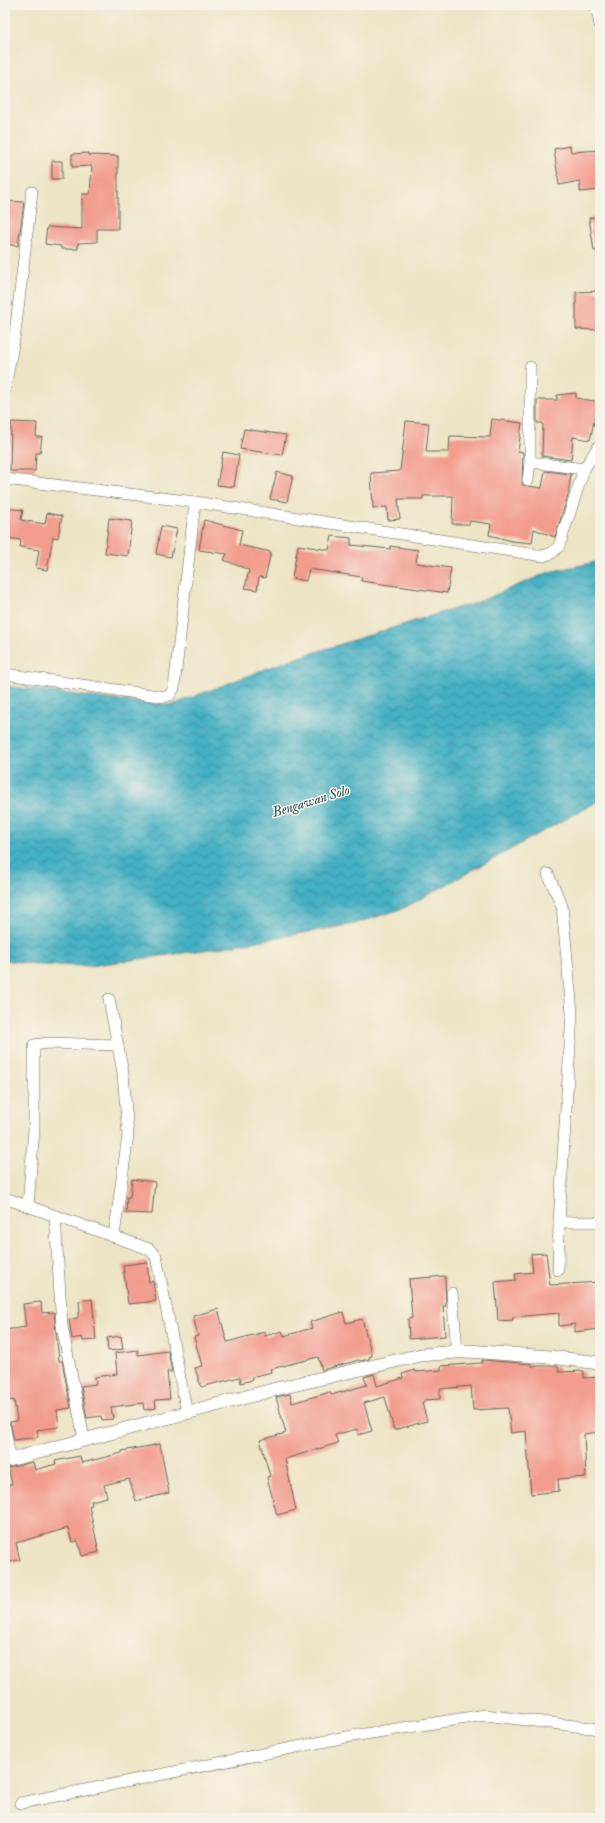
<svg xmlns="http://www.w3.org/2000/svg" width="605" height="1823" font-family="'IM FELL Double Pica',serif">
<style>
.water{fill:url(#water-waves);stroke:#306670}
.building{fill:#f29c8e}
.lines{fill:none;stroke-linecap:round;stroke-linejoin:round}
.minor-casing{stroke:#656257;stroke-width:12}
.tertiary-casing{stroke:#656257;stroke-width:14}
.minor{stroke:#fff;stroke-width:11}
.tertiary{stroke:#fff;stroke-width:13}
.labels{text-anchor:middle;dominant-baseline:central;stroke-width:3;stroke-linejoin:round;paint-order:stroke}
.water-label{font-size:14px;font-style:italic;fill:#2c575f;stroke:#f7f3e8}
</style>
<defs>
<pattern id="water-waves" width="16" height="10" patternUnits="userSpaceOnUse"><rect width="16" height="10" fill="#44b0c3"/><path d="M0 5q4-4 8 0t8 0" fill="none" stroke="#388e9e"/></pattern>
</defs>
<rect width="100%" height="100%" fill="#f7f3e8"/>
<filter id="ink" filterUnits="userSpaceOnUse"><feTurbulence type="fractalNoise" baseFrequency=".025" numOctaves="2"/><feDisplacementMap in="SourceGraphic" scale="8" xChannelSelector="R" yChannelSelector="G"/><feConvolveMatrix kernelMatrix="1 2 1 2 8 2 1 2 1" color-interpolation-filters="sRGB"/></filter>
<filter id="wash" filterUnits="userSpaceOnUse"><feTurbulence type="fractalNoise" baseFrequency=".012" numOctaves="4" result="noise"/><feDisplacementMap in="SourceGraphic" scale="16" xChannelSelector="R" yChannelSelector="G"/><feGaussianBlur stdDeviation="0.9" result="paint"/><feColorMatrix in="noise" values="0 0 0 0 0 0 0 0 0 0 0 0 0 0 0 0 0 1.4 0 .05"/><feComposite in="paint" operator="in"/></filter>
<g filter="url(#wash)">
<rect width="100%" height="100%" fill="#ede4c5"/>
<!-- water -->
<polygon class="water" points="600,561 600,800 404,908 354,924 218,948 89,966 41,965 5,960 5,686 115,700 172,705 281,663 440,613 476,603 549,572"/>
<g id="blocks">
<!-- building -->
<g class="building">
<polygon points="570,146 571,152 600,150 600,190 580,192 580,181 559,185 554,149"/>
<polygon points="88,153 88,155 118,156 118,229 97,229 97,242 78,243 78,249 61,249 61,246 45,244 47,227 82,229 82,194 90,194 92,166 72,167 72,154"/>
<rect x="52" y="161" width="10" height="18"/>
<polygon points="5,201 24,202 18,246 5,244"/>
<polygon points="600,216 600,250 594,251 589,218"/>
<polygon points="600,291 600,330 576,329 576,292"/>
<polygon points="576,393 576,398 600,402 600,418 595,417 590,440 573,437 571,460 542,456 543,423 537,423 537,400 557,400 557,395"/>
<polygon points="492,419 522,423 518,451 523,452 522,485 542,488 545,471 571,474 568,495 555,537 534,529 532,543 512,541 489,535 491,524 470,521 469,524 452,524 453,496 423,496 423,499 398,499 400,519 388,520 387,507 373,508 371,473 400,471 406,421 429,423 426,452 449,452 450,436 490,437"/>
<polygon points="11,422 37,423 36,437 42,437 40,453 36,453 35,471 10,471"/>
<polygon points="244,429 286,435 282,455 240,449"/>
<polygon points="223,452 239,455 234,487 217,485"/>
<polygon points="277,472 293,476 287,502 270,499"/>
<polygon points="5,508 23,510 21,520 45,524 47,513 62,516 58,538 53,537 47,570 36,568 39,550 20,547 21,540 5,538"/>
<polygon points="109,518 132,521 128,556 105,553"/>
<polygon points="204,520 242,530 239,545 271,552 265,578 259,577 257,590 245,588 249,570 224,560 227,554 199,550"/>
<polygon points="161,526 177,529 171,557 156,554"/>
<polygon points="332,536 351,538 351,545 390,549 390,546 418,550 416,563 451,568 447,593 361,581 362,577 309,569 306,581 292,578 298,545 329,550"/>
<polygon points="132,1179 155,1182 152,1214 126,1213 127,1197 130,1197"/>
<polygon points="546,1253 550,1285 600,1282 600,1329 575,1332 575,1324 559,1326 559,1313 513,1317 513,1320 498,1321 495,1282 516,1280 515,1274 533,1272 531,1254"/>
<polygon points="147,1262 149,1282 153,1281 156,1301 128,1304 123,1265"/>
<polygon points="445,1276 446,1306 443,1306 445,1336 409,1339 408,1319 412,1318 409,1279"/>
<polygon points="92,1299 96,1340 83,1341 82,1337 72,1339 69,1319 78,1318 78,1313 80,1313 79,1301"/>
<polygon points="41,1302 42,1313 54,1312 59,1361 62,1361 71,1408 57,1410 59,1427 37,1430 38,1437 14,1440 10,1422 17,1421 14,1400 6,1401 5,1388 5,1368 9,1367 5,1347 5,1330 26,1327 23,1304"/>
<polygon points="218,1309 227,1342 264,1332 265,1336 282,1331 284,1336 312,1328 310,1322 343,1312 346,1323 362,1319 372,1356 369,1357 369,1359 360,1361 359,1360 322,1370 318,1357 271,1369 272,1372 251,1377 252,1380 241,1383 240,1377 201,1387 195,1368 202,1366 194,1337 198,1336 193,1316"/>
<polygon points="121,1336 123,1349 108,1351 107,1338"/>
<polygon points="138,1350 138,1355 168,1351 172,1372 167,1372 170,1399 155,1400 156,1408 144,1410 143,1403 111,1407 113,1419 102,1420 101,1416 87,1418 81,1386 96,1384 95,1377 117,1374 115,1353"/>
<polygon points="482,1360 532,1364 532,1366 558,1366 559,1372 584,1371 584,1378 600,1377 600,1432 584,1434 586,1477 558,1479 559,1491 531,1494 526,1431 511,1433 508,1408 473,1410 471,1386 440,1389 440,1399 424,1400 424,1402 422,1403 427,1421 394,1430 385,1397 364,1403 372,1431 358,1435 357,1429 335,1435 338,1443 285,1459 296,1510 277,1515 267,1477 270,1476 260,1440 286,1433 276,1397 290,1394 292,1403 330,1392 331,1395 367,1385 364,1377 374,1374 377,1386 403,1378 402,1374 415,1370 416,1372 441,1370 441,1366 482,1363"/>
<polygon points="160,1444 169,1493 136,1501 129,1479 104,1485 107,1497 91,1501 92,1505 89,1506 99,1552 82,1556 78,1541 72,1542 68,1528 16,1543 20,1560 5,1563 5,1486 12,1484 8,1468 33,1462 35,1470 56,1464 55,1461 80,1456 82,1463 122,1453 122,1451"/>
</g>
</g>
</g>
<g filter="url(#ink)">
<use href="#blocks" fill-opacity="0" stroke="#656257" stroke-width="1"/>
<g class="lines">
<defs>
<g id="minor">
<polyline points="596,5 600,25"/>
<polyline points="5,388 15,333 32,192"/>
<polyline points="530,462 530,367"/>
<polyline points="5,479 195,502 543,556 552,553 559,546 584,469 600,444"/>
<polyline points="528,480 530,462 584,469"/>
<polyline points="5,674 165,697 170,695 174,688 195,502"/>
<polyline points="548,874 562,906 572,1013 559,1222 600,1222"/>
<polyline points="109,999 123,1073 128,1135 114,1236"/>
<polyline points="5,1198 149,1249 156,1256 187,1413"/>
<polyline points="28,1206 34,1129 34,1045 48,1043 118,1045"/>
<polyline points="55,1216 62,1326 84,1439"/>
<polyline points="558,1270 559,1222"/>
<polyline points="452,1293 457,1351"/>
<polyline points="5,1428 10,1459"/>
<polyline points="21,1803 346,1737 485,1715 600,1729"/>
</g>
<polyline id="tertiary" points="5,1461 280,1388 421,1355 468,1351 550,1357 600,1363"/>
</defs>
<!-- minor casing -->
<use href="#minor" class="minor-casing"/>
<!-- tertiary casing -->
<use href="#tertiary" class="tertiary-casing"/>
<!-- minor -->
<use href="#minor" class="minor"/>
<!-- tertiary -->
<use href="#tertiary" class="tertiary"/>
</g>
</g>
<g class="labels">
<!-- water labels -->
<g class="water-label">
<text transform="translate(311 801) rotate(-17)">Bengawan Solo</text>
</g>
</g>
<!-- margin -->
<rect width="605" height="1823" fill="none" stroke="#f7f3e8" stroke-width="20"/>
</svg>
